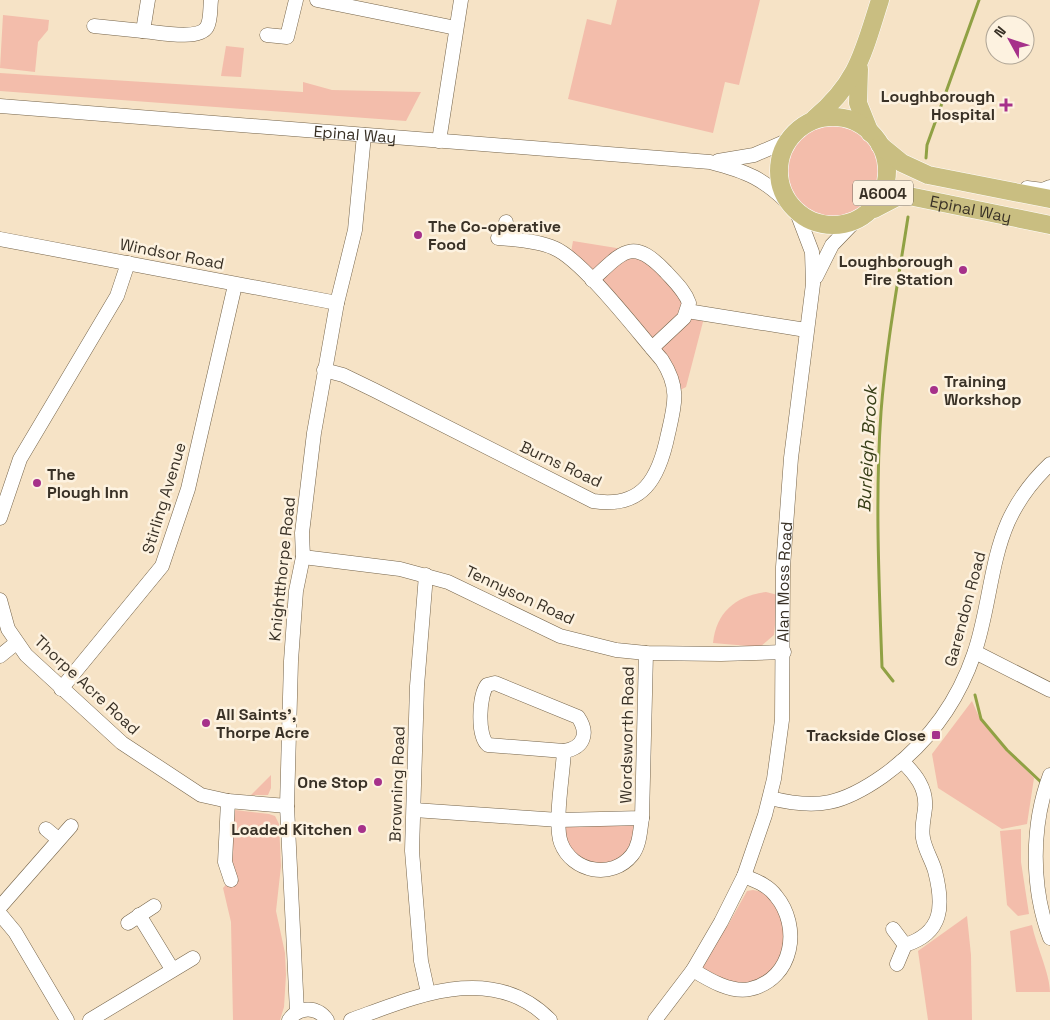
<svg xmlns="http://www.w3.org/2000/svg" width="1050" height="1020" font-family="'Space Grotesk',sans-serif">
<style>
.green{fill:#f3bdab}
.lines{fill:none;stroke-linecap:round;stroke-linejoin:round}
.stream{stroke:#90a144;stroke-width:3}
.minor-casing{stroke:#75644a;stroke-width:15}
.major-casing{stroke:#fff;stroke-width:19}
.minor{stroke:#fff;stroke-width:14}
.major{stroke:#c9be81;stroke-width:18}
.poi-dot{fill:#a6318a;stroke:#fdf2e0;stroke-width:2}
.labels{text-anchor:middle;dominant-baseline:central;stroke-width:5;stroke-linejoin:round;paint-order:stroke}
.shield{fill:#fdf2e0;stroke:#746b5e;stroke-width:1}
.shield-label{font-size:15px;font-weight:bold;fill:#393126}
.poi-label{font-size:16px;font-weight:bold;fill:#393126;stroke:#fdf2e0;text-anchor:end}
.street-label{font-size:16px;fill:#393126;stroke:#fdf2e0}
.water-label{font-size:18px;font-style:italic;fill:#373e17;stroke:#fdf2e0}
</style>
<rect width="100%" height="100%" fill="#f6e3c6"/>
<!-- green -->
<g class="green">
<polygon points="617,0 760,0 739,85 725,82 713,133 568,99 587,19 611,25"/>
<polygon points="3,15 49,20 48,30 38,42 35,72 0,68"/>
<polygon points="226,46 244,48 241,77 221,76"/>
<polygon points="0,73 303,92 303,82 332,90 421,92 406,121 0,91"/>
<circle cx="833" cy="172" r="46"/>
<polygon points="573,241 635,251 705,314 686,387 676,392 674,382 570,258"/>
<path d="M 766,592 L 778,595 L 774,635 L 760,647 L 713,643 C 716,612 736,596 766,592 Z"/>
<polygon points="972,701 980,719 999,742 1034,778 1027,824 1002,829 938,788 932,754"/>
<polygon points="271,775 271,788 268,795 251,795"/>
<polygon points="235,810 269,814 275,816 279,824 281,866 276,911 285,953 286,975 284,1007 280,1020 233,1020 231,922 223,888 234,876 229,853"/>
<polygon points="642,818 638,843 614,868 575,862 559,820"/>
<polygon points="1021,829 1021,862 1029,914 1018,916 1007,905 1000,831"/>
<polygon points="753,890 777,895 787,913 782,966 750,989 693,970 728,925 747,891"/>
<polygon points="967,916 971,955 972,1020 928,1020 918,951"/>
<path d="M 1032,925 C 1036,945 1050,974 1050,992 L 1016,992 L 1010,931 Z"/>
</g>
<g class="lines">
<!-- stream -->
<g class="stream">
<polyline points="926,158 927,145 979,0"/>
<path d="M 893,681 L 882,667 C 879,582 875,497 881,412 C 886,347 898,282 908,217"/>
<polyline points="975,695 981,719 1007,750 1042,783"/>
</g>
<defs>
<g id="minor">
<path d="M 148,0 L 143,31 C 157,32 199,41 207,27 C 211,20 210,8 211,0"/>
<polyline points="317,0 456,28"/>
<polyline points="94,26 143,31"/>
<polyline points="267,35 287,37 296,0"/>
<path id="s1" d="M 0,106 L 710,162 C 748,172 763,178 791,206"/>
<polyline points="439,141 461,0"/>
<polyline points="718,161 754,155 789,140"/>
<polyline points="1027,188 1043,190 1050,187"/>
<polyline points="505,238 506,222"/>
<polyline points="0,239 337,303"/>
<polyline points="816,277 832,245 858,218"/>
<path d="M 592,280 C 623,252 632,236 666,272 C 675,282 685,291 689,303 L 684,318 L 652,348"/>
<polyline points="687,311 806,330"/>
<path d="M 324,370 L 343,375 L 374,390 L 593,501 C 643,509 659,478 668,434 C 675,404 680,388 662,360 C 639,334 583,260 554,248 C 539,241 515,239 498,238"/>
<polyline points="0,518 20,459 117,296 128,263"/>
<polyline points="303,557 400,569 448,582 560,636 616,650 646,653 721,654 784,652"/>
<polyline points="426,575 417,686 412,851 421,961 428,993"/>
<polyline points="0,600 8,629 26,655 122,743 201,795 228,801 287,806"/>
<polyline points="975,652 1050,690"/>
<polyline points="0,656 16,643"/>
<path d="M 495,683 L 578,717 C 589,733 584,748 564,751 L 488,745 C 477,736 479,696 487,685 Z"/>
<polyline points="61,689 162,566 188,489 235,285"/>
<path d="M 564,751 C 563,773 554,824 561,843 C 572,872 612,880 632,855 C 640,845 640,830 642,818"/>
<path d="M 1050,775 C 1031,825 1031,888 1050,938"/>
<path d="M 770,798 C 818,810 843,804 883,776 C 926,745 957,704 974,654 C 989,611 990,563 1008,522 C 1018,500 1033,480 1050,464"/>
<polyline points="228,801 225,862 231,880"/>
<polyline points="414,810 559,820 642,818 646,653"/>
<polyline points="46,829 58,839"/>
<polyline points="0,907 71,826"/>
<polyline points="0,914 15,932 67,1020"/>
<polyline points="139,915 172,969"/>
<polyline points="128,923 154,906"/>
<polyline points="893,929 905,945"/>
<path d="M 897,964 L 905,945 C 943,933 944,906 935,871 C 932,860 925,850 923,838 C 921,828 924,818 925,808 C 927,788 915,774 902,761"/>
<path d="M 693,970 C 709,980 731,993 750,989 C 794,979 801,926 776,896 C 768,885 756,881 744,876"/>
<polyline points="297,1012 287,806 291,661 296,591 303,557 302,533 314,433 337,303 355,230 364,135"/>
<polyline points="90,1020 193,958"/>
<path d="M 289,1020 C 299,1006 317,1006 327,1020"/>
<path d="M 351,1020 C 415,997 492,961 550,1020"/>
<path id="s2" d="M 655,1020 L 693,970 L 721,922 L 744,876 L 765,815 L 774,779 L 782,720 L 783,567 L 791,458 L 813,284 L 812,252 L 796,210"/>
</g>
<g id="major">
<polyline points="859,69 858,103 870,133"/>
<circle cx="833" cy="171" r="54"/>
<path d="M 814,119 C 858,82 863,53 880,0"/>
<polyline points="880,145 902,163 928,175 1050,199"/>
<path id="s3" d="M 874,209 L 897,197 L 909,196 L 1050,225"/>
</g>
</defs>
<!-- minor casing -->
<use href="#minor" class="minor-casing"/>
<!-- major casing -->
<use href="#major" class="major-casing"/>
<!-- minor -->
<use href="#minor" class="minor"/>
<!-- major -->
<use href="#major" class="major"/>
</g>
<!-- markers -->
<g class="poi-dot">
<path d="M1003.5 97.5h5v5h5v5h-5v5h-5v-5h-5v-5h5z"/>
<circle cx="418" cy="235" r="5"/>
<circle cx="963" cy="270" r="5"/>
<circle cx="934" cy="390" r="5"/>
<circle cx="37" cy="483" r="5"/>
<circle cx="206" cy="723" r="5"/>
<rect x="931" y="730" width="10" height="10" rx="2.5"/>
<circle cx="378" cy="782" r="5"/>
<circle cx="362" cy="829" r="5"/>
</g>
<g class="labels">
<!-- shield labels -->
<rect class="shield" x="853" y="180.5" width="60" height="25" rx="4"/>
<g class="shield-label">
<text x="883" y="193">A6004</text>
</g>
<!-- poi labels -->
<g class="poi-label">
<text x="995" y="96">Loughborough<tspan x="995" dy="18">Hospital</tspan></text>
<text x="428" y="226" text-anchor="start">The Co-operative<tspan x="428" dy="18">Food</tspan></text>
<text x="953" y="261">Loughborough<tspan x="953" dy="18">Fire Station</tspan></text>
<text x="944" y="381" text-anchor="start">Training<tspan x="944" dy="18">Workshop</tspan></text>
<text x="47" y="474" text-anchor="start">The<tspan x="47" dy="18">Plough Inn</tspan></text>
<text x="216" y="714" text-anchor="start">All Saints',<tspan x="216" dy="18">Thorpe Acre</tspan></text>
<text x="926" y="735">Trackside Close</text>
<text x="368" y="782">One Stop</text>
<text x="352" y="829">Loaded Kitchen</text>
</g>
<!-- street labels -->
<g class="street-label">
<text stroke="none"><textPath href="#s1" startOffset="356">Epinal Way</textPath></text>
<text stroke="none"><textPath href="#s3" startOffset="101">Epinal Way</textPath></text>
<text transform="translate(172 254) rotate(11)">Windsor Road</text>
<text transform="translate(561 464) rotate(25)">Burns Road</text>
<text transform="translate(164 498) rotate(-73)">Stirling Avenue</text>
<text transform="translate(282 569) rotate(-84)">Knightthorpe Road</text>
<text stroke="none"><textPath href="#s2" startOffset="469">Alan Moss Road</textPath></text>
<text transform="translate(520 595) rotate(25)">Tennyson Road</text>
<text transform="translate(965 609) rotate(-75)">Garendon Road</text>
<text transform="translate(87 685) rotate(43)">Thorpe Acre Road</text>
<text transform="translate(627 735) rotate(-89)">Wordsworth Road</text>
<text transform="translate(397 784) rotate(-88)">Browning Road</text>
</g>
<!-- water labels -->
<g class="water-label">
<text transform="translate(867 449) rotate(-87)">Burleigh Brook</text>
</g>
</g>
<!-- north arrow -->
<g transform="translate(1010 40) rotate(310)"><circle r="24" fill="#fdf2e0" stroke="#afa596"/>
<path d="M0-4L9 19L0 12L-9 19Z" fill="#a6318a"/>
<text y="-8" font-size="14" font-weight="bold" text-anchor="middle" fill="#393126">N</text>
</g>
</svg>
